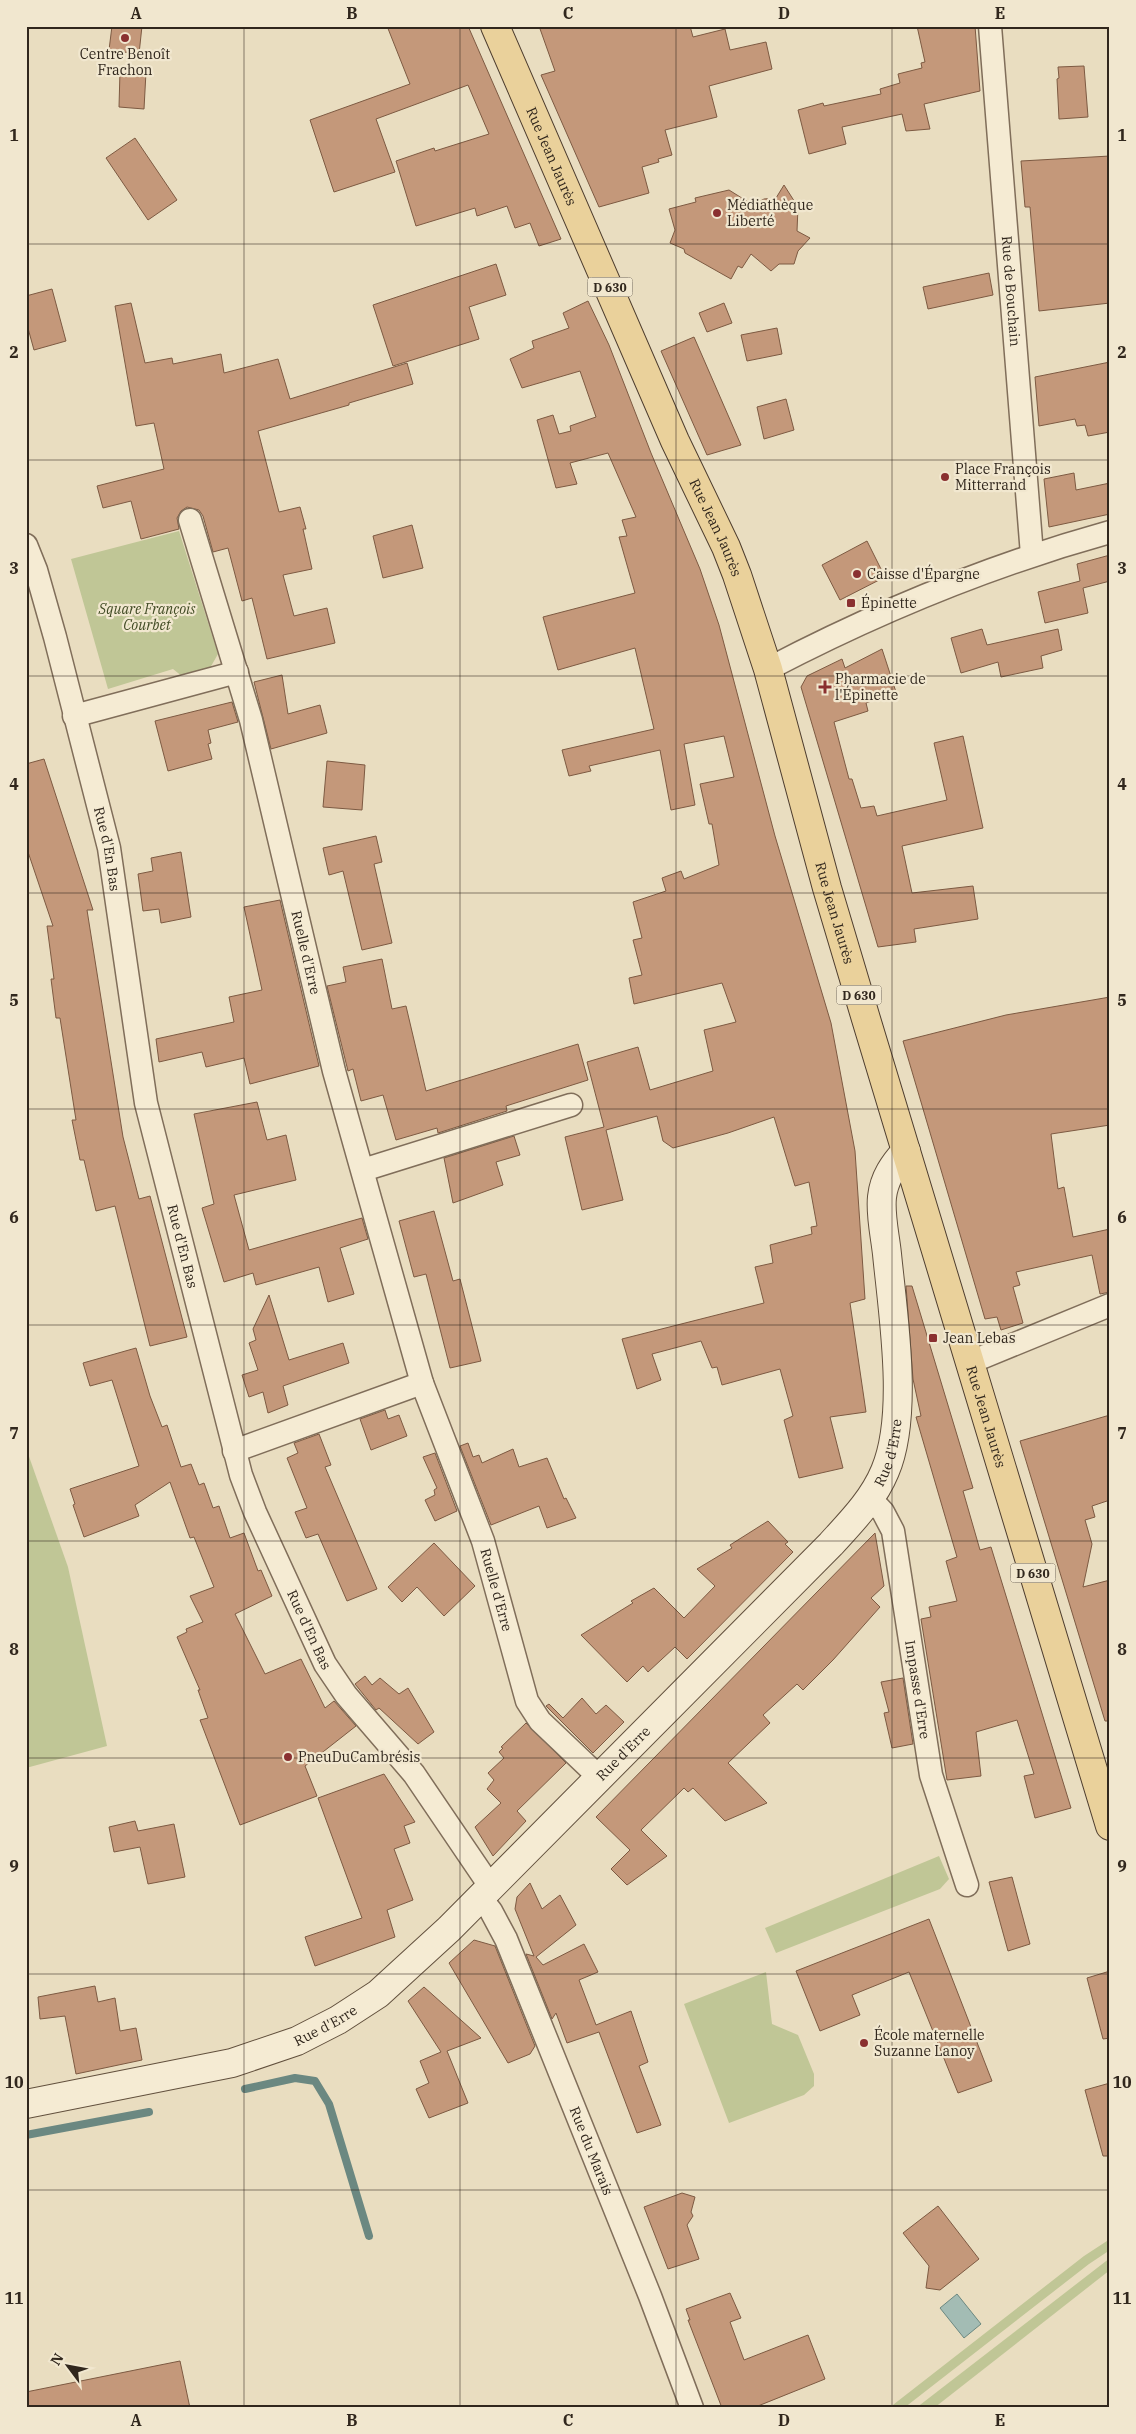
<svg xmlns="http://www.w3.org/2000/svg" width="1136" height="2434" font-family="'IBM Plex Serif',serif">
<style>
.green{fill:#c0c696}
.water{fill:#a3bcb4;stroke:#6b8881}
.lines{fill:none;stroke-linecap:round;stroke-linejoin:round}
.stream{stroke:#6b8881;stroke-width:8}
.building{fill:#c4987a;stroke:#7d5a42}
.street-casing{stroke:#806e5a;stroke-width:25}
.secondary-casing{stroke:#62503d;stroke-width:30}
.primary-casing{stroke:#4e3d2e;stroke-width:30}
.street{stroke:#f5ebd3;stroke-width:22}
.secondary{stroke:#f5ebd3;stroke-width:28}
.primary{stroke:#ead19b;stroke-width:28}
.grid{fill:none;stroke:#31271d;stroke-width:1;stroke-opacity:0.55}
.poi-dot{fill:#8a3030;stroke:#f1e7cf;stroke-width:2}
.labels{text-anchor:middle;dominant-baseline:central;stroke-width:4.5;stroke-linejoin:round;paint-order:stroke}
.shield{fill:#f1e7cf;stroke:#6b6152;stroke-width:1}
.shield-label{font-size:12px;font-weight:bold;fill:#31271d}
.poi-label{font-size:14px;fill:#31271d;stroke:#f1e7cf;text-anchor:start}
.street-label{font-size:14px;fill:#31271d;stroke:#f1e7cf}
.park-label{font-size:14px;font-style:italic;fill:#424c25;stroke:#f1e7cf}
.neatline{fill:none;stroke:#31271d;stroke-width:2}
.grid-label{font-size:16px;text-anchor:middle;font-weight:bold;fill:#31271d}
</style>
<rect width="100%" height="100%" fill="#e9ddc0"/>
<!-- green -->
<g class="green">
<polygon points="179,531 218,654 210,668 183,677 173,669 108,689 71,559"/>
<polygon points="26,1448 68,1567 107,1746 26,1768"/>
<polygon points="939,1856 949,1879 940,1889 776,1953 765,1928"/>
<polygon points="766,1972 772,2024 798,2035 814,2074 814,2086 804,2095 729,2123 684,2004"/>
<polygon points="1110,2239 1110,2250 1089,2264 904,2408 889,2408 1084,2256"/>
<polygon points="1110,2258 1110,2270 934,2408 916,2408"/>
</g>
<!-- water -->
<polygon class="water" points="957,2294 981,2324 964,2338 940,2308"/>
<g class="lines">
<!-- stream -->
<g class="stream">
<polyline points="245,2089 295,2078 315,2081 329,2104 369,2236"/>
<polyline points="26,2135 149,2112"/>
</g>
</g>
<!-- building -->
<g class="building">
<polygon points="112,26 142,26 139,54 109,50"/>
<polygon points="387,26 468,26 561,239 539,246 530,223 515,228 507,206 477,216 475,208 416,226 396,161 434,148 435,151 489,134 468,85 376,119 395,172 334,192 310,120 410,84"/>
<polygon points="539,26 690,26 693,37 725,29 730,50 766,42 772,69 709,86 717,117 665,130 672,155 658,159 659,162 642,167 649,193 599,207 541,75 555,71"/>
<polygon points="917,26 975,26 980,91 924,104 930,129 906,131 902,114 842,127 846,144 809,154 798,110 823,103 824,106 881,94 880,89 900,83 898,74 922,68 921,63 925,62"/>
<polygon points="1084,66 1088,117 1059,119 1057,79 1059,78 1058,67"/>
<polygon points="120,71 146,72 144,109 119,107"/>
<polygon points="135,138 177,200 148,220 106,158"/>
<polygon points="1110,156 1110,303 1039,311 1030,207 1025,207 1021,161"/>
<polygon points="784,185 798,207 797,231 810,238 798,251 794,264 779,264 771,271 751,254 742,268 738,266 731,279 685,253 684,249 670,243 675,230 669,209 696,202 695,198 729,190 753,205 764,199 776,198"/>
<polygon points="496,264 506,295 469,307 479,339 393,366 373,305"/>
<polygon points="989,273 993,295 928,309 923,287"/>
<polygon points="52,289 66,341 34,350 26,321 26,296"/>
<polygon points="588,301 609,345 651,453 700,569 719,625 775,836 831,1023 855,1151 865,1299 850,1303 866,1412 830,1417 843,1468 799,1478 784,1420 793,1416 780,1369 722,1385 717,1367 712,1368 701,1341 652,1354 661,1380 637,1389 622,1339 764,1303 755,1267 773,1263 770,1245 812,1234 811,1227 817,1226 809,1182 795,1186 774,1117 728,1133 673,1148 663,1141 657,1116 606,1130 623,1200 582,1210 565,1137 604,1127 587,1062 638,1047 650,1090 713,1071 704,1030 736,1022 722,983 634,1004 629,978 642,975 633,940 642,938 633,902 666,891 662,878 681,871 684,879 719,865 712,824 709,824 700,784 734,777 724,736 684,744 695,805 671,810 660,750 589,766 591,771 569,776 562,750 654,729 635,648 558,670 543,617 635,593 619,537 627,536 622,520 636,517 608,453 570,463 577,484 556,488 537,420 553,415 559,434 571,431 570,426 596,417 580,371 522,388 510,359 534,348 532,341 569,328 563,313"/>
<polygon points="131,303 145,363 172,358 173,364 221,354 224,373 278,359 290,399 407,363 413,384 349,403 349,405 258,431 279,512 300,507 306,529 303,529 312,569 283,575 294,616 327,608 335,643 267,659 252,598 242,601 228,548 213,552 203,516 199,510 187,507 181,511 177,518 179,529 141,539 131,501 103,508 97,486 164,469 154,423 136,426 115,306"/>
<polygon points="724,303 732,323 707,332 699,313"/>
<polygon points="777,328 782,354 747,361 741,335"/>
<polygon points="694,337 741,445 707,455 661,351"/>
<polygon points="1110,362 1110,432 1088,436 1085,425 1077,426 1075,419 1039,426 1035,377"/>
<polygon points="786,399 794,430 764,439 757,407"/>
<polygon points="1074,473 1076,490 1110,483 1110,514 1049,527 1044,479"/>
<polygon points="412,525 423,568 383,578 373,536"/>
<polygon points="867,541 885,577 840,600 822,565"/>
<polygon points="1110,555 1110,581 1083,588 1088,613 1045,623 1038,592 1080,581 1077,564"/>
<polygon points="982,629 987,645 1058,629 1062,650 1041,656 1043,668 1001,677 998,662 961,673 951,638"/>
<polygon points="882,649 896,692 866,703 868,711 834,722 849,779 852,779 861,808 874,806 877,816 947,800 934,743 963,736 983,828 902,846 912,893 973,886 978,919 914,929 916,942 878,947 801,687 807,676 842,659 845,668"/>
<polygon points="282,675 288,714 320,705 327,733 271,749 254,682"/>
<polygon points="232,702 238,722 208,730 211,743 208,744 212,759 168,771 155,721"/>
<polygon points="44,759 93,910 87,910 123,1137 139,1199 150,1196 187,1337 150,1346 115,1206 96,1211 84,1160 80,1160 72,1120 76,1120 60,1018 56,1018 51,979 54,979 47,926 53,926 26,846 26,764"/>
<polygon points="327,761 365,765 362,810 323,807"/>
<polygon points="376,836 382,862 374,864 392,943 362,950 343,871 329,875 323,848"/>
<polygon points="181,852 191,917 161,923 159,909 143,911 138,874 153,871 151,858"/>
<polygon points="280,900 319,1066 250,1084 244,1058 206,1067 202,1052 159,1062 156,1039 234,1022 229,997 262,990 244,907"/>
<polygon points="382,959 392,1009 406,1006 426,1091 578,1044 588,1080 506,1106 507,1111 438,1133 437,1128 396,1140 383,1095 361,1101 353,1069 348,1071 327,986 346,982 343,967"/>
<polygon points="1110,997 1110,1125 1051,1134 1058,1189 1064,1187 1073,1237 1110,1229 1110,1292 1100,1294 1092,1255 1016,1272 1020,1285 1013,1287 1023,1323 1001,1330 997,1317 985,1319 903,1041 1006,1015"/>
<polygon points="257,1102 267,1140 286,1135 296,1180 234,1195 249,1250 362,1218 368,1239 340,1248 354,1294 328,1302 319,1267 256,1285 253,1273 224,1282 202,1208 214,1204 194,1114"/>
<polygon points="514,1136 520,1155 496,1162 503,1185 453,1203 444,1158"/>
<polygon points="434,1211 453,1281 460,1279 481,1361 450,1368 426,1274 414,1277 399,1221"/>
<polygon points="906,1286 912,1286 973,1488 963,1491 980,1550 991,1547 1071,1808 1035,1818 1024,1776 1034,1774 1017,1720 976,1732 981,1776 947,1780 921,1619 931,1617 929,1607 957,1601 946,1561 957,1557 916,1417 921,1416 913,1379"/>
<polygon points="269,1295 289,1360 343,1343 349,1363 283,1386 288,1405 268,1413 263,1392 249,1397 242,1375 258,1370 249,1343 256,1340 253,1329"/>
<polygon points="136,1348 150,1396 162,1427 167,1425 181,1467 191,1464 199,1485 204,1483 213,1508 219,1506 230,1538 244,1533 258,1571 261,1570 272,1596 235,1614 265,1674 301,1659 325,1708 334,1701 356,1726 305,1766 317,1796 240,1825 200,1720 208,1718 198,1690 200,1690 177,1637 187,1632 186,1629 203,1622 190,1596 214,1587 194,1537 190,1538 170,1482 135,1505 139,1516 84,1537 73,1505 75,1504 70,1489 139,1466 112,1380 90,1386 83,1363"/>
<polygon points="385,1410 388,1419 399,1415 407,1436 371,1450 360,1419"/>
<polygon points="1110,1415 1110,1500 1092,1506 1095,1517 1085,1520 1092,1544 1083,1587 1110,1580 1110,1721 1105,1721 1020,1441"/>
<polygon points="319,1434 331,1465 325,1467 377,1589 347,1601 318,1534 306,1538 295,1512 307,1508 287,1458 298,1453 294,1443"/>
<polygon points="468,1443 473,1457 479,1455 482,1463 513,1449 519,1467 547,1458 564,1499 566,1498 576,1518 547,1528 539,1506 491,1525 460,1446"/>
<polygon points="435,1453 457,1511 435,1521 425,1500 435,1495 434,1490 437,1488 423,1457"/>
<polygon points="768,1521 788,1542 785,1544 793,1552 687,1659 675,1647 648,1672 643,1666 627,1682 581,1635 633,1603 631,1601 654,1588 684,1618 715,1586 697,1569 732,1548 730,1545"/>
<polygon points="875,1533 884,1586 871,1598 880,1607 833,1660 803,1690 797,1684 763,1715 770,1723 728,1763 767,1803 725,1821 693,1788 688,1792 684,1788 641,1830 667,1856 627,1885 611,1869 630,1850 596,1817"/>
<polygon points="434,1543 475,1586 444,1616 417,1587 402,1602 388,1587"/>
<polygon points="365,1676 372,1685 380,1678 399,1694 408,1688 434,1732 418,1744 379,1708 376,1710 355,1684"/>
<polygon points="903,1678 913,1744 892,1748 884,1713 889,1712 881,1682"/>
<polygon points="582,1698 596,1714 606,1705 624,1722 593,1753 546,1706 549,1704 563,1718"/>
<polygon points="526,1723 566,1763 517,1811 526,1821 493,1856 475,1827 501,1803 487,1789 494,1780 488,1773 504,1758 499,1752 503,1748 501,1747"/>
<polygon points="384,1774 415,1822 404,1826 410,1843 394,1849 413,1900 387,1910 395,1937 315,1966 305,1937 362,1918 318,1798"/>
<polygon points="135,1821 138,1831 174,1824 185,1877 148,1884 140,1847 114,1852 109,1827"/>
<polygon points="1012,1877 1030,1944 1008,1951 989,1882"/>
<polygon points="530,1883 542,1909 560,1895 576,1925 536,1957 543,1965 584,1944 598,1972 579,1980 596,2025 631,2011 648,2062 639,2066 661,2125 637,2133 599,2032 567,2043 556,2013 552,2019 526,1954 534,1956 515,1909 517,1897"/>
<polygon points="929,1919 992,2081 958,2093 909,1972 852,1995 860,2015 820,2031 796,1971"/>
<polygon points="474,1940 495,1946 535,2046 530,2054 508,2063 449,1963"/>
<polygon points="1110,1971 1110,2038 1103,2039 1087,1978"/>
<polygon points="95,1986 98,2002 115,1998 120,2031 136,2028 142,2060 76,2074 65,2016 40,2019 38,1997"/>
<polygon points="424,1987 481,2038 447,2051 468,2103 429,2118 416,2089 429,2083 420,2061 441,2052 408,2001"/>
<polygon points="1110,2083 1110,2156 1103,2156 1085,2090"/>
<polygon points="682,2193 695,2197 691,2212 693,2216 687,2225 699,2259 668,2269 644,2207"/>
<polygon points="938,2206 979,2259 940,2290 926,2288 929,2266 903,2233"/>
<polygon points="730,2293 741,2318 730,2322 744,2360 808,2335 825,2379 753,2408 722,2408 688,2320 690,2320 686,2309"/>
<polygon points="180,2361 190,2408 26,2408 26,2392"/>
</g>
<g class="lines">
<defs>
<g id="street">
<path id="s1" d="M 990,26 L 1032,555"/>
<path id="s2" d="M 190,520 L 251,720 L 334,1071 L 422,1383 L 234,1451"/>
<path id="s3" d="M 26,545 L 36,570 L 55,637 L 109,848 L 146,1103 L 241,1475 L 255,1512 L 325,1664 L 346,1695 L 414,1774 L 490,1886"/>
<path d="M 768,669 C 877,612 991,565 1110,532"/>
<polyline points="74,716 237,672"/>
<polyline points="363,1170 571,1105"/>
<polyline points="971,1362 1110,1305"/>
<path id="s4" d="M 422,1383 L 483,1541 L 527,1701 L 540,1721 L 599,1777"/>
<path id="s5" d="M 870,1498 L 883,1512 L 893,1531 L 931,1775 L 967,1885"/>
<path id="s6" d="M 480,1897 L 491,1911 L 506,1939 L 650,2296 L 692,2408"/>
</g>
<g id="secondary">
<path id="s7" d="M 26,2104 L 232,2063 L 297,2041 L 338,2020 L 378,1994 L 449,1929 L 831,1544 C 851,1522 873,1500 885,1471 C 909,1415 893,1315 887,1254 C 885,1235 880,1215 882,1197 C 884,1178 894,1164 906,1151"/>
</g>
<g id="primary">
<path id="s8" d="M 495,26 L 675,441 L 726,547 L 737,575 L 768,669 L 827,888 L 866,1019 L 1110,1826"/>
</g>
</defs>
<!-- street casing -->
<use href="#street" class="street-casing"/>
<!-- secondary casing -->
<use href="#secondary" class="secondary-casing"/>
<!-- primary casing -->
<use href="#primary" class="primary-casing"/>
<!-- street -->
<use href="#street" class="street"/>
<!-- secondary -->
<use href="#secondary" class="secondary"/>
<!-- primary -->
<use href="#primary" class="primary"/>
</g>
<!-- grid -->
<path class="grid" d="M 244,26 L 244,2408M 460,26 L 460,2408M 676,26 L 676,2408M 892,26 L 892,2408M 26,244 L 1110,244M 26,460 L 1110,460M 26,676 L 1110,676M 26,893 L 1110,893M 26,1109 L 1110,1109M 26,1325 L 1110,1325M 26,1541 L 1110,1541M 26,1758 L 1110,1758M 26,1974 L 1110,1974M 26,2190 L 1110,2190"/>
<!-- markers -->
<g class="poi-dot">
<circle cx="125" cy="38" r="5"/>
<circle cx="717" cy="213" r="5"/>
<circle cx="945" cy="477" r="5"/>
<circle cx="857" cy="574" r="5"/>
<rect x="846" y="598" width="10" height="10" rx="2.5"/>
<path d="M822.5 679.5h5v5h5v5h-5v5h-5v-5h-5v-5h5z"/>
<rect x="928" y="1333" width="10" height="10" rx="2.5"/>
<circle cx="288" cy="1757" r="5"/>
<circle cx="864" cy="2043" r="5"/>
</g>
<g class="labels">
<!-- shield labels -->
<g class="shield">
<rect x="587.5" y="277.5" width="45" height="19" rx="4"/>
<rect x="836.5" y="985.5" width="45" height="19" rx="4"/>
<rect x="1010.5" y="1563.5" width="45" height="19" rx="4"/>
</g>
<g class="shield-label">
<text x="610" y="287">D 630</text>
<text x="859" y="995">D 630</text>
<text x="1033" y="1573">D 630</text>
</g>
<!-- poi labels -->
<g class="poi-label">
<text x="125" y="54" text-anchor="middle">Centre Benoît<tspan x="125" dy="16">Frachon</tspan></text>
<text x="727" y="205">Médiathèque<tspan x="727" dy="16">Liberté</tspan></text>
<text x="955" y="469">Place François<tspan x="955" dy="16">Mitterrand</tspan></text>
<text x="867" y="574">Caisse d'Épargne</text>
<text x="861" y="603">Épinette</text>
<text x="835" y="679">Pharmacie de<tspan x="835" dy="16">l'Épinette</tspan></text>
<text x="943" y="1338">Jean Lebas</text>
<text x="298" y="1757">PneuDuCambrésis</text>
<text x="874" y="2035">École maternelle<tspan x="874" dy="16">Suzanne Lanoy</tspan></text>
</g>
<!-- street labels -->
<g class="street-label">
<text stroke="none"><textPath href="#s8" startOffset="142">Rue Jean Jaurès</textPath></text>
<text stroke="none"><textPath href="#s1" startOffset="266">Rue de Bouchain</textPath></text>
<text stroke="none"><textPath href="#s8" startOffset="548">Rue Jean Jaurès</textPath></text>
<text stroke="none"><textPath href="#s3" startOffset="315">Rue d'En Bas</textPath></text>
<text stroke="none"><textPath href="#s8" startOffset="952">Rue Jean Jaurès</textPath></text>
<text stroke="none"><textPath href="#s2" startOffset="448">Ruelle d'Erre</textPath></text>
<text stroke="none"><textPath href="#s3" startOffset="720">Rue d'En Bas</textPath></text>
<text stroke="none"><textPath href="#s8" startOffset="1478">Rue Jean Jaurès</textPath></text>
<text stroke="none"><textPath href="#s7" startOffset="1121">Rue d'Erre</textPath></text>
<text stroke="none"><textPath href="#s4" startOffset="220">Ruelle d'Erre</textPath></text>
<text stroke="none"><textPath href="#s3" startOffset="1125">Rue d'En Bas</textPath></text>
<text stroke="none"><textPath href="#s5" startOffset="201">Impasse d'Erre</textPath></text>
<text stroke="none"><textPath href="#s7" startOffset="716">Rue d'Erre</textPath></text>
<text stroke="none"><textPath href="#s7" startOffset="311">Rue d'Erre</textPath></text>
<text stroke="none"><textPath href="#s6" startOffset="278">Rue du Marais</textPath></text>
</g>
<!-- park labels -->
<g class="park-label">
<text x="147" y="609">Square François<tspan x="147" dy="16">Courbet</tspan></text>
</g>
</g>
<!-- border -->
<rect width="1136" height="2434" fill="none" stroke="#f1e7cf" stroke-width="55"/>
<!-- north arrow -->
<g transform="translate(68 2366) rotate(302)" stroke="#f1e7cf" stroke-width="4" paint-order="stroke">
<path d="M0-4L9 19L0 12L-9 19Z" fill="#31271d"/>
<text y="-8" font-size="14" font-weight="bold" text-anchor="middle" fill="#31271d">N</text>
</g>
<rect x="28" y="28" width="1080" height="2378" class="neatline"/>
<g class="grid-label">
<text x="136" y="19">A</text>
<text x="352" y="19">B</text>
<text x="568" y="19">C</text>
<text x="784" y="19">D</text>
<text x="1000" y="19">E</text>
<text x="14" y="141">1</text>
<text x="1122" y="141">1</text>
<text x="14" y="358">2</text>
<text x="1122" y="358">2</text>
<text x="14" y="574">3</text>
<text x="1122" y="574">3</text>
<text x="14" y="790">4</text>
<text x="1122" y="790">4</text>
<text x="14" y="1006">5</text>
<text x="1122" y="1006">5</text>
<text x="14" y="1223">6</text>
<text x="1122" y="1223">6</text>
<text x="14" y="1439">7</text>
<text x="1122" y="1439">7</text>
<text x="14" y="1655">8</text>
<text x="1122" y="1655">8</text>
<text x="14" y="1872">9</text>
<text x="1122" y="1872">9</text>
<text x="14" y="2088">10</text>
<text x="1122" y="2088">10</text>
<text x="14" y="2304">11</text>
<text x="1122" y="2304">11</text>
<text x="136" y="2426">A</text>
<text x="352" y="2426">B</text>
<text x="568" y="2426">C</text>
<text x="784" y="2426">D</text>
<text x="1000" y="2426">E</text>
</g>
</svg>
